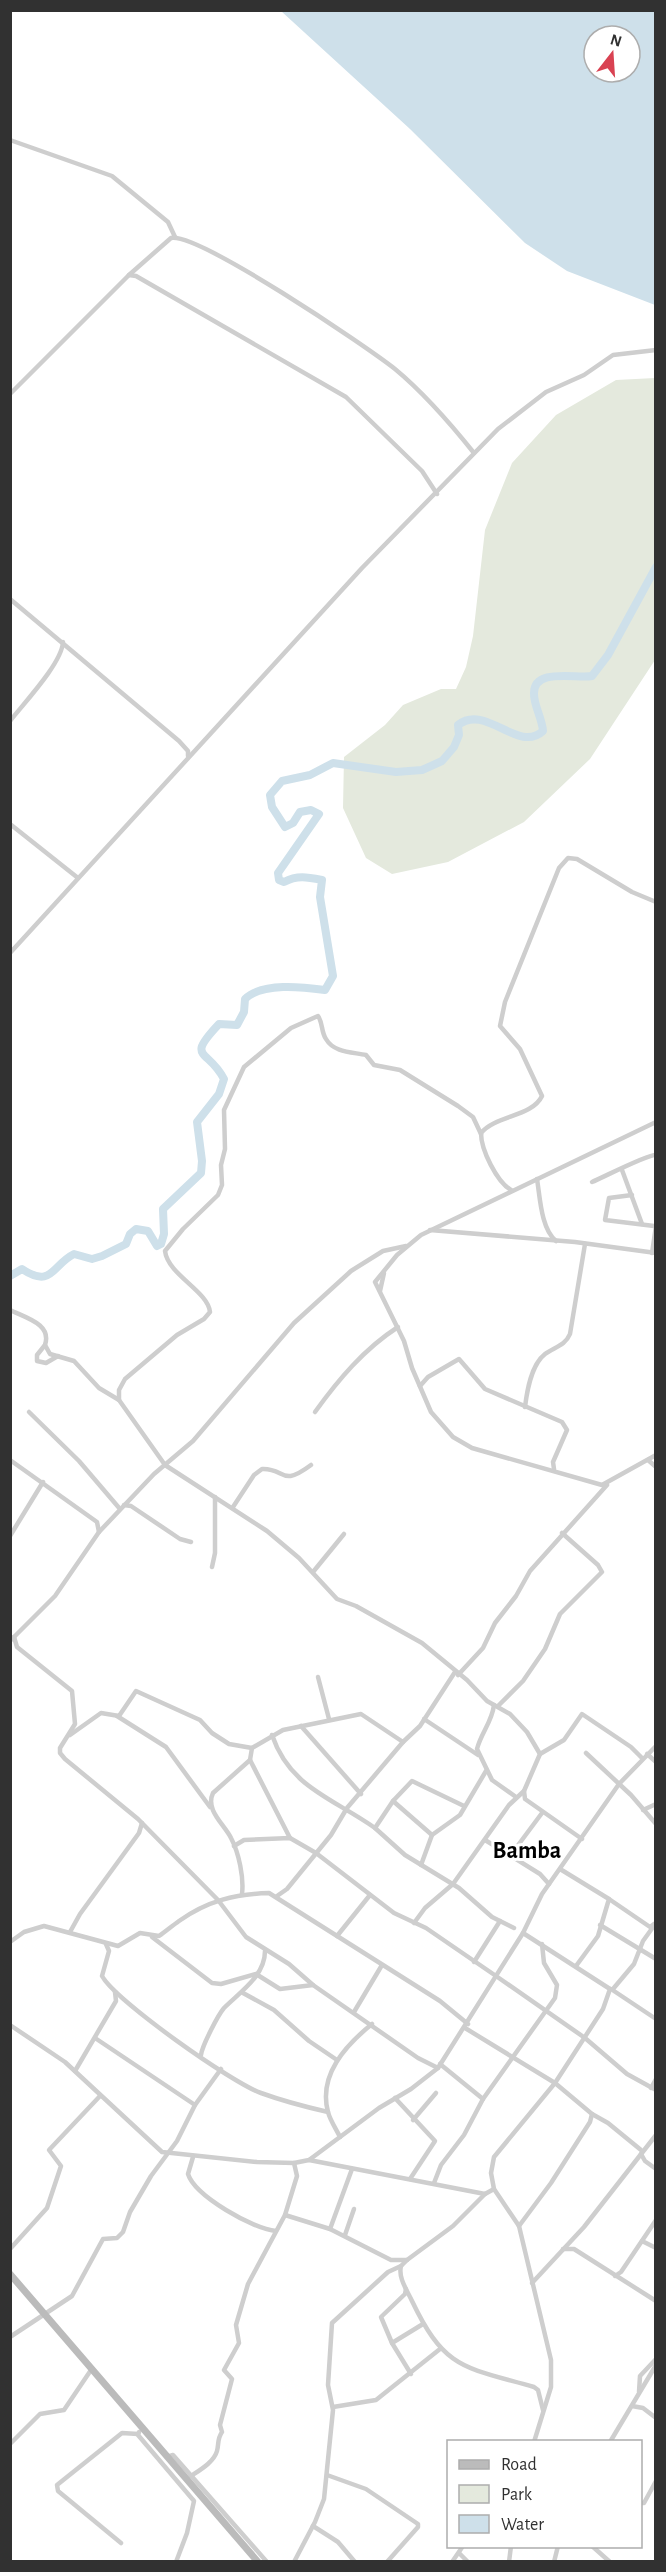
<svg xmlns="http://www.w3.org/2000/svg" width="666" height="2572" font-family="'Alegreya Sans',sans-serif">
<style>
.green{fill:#e4e9dd}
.water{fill:#cee0ea;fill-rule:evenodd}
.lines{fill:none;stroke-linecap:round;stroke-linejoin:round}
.river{stroke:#cee0ea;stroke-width:8}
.street{stroke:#cecece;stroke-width:4.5}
.secondary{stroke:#bbb;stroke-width:7}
.labels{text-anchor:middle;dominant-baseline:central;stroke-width:6;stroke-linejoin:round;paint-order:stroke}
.quarter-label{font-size:24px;font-weight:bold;fill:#000;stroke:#fff}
</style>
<rect width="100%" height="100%" fill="#fff"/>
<!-- green -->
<polygon class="green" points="655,378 655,660 590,759 524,822 448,862 392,874 366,858 343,808 344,757 385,725 403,705 441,689 456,689 466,667 473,636 485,530 512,463 556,415 616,380"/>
<!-- water -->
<path class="water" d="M 281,11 L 655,11 L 655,305 L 567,271 L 525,243 L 410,129 ZM 594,36 L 630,36 L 630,72 L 594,72 Z"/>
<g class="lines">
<!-- river -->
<path class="river" d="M 10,1276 L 22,1269 C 52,1289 52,1265 74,1254 L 92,1259 L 102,1256 L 126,1244 L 130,1234 L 136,1229 L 148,1231 L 157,1246 L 161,1244 L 164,1234 L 163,1209 L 201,1173 L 202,1161 L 197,1122 L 219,1094 L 224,1079 C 208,1048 185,1060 219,1024 L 237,1025 L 244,1012 L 245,999 C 262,982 303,987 325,990 L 333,976 L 320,897 L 322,880 C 307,877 297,875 284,882 L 279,880 L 278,873 L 319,814 L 311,810 L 300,812 L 293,823 L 285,827 L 272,807 L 270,795 L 282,781 L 310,775 L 333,763 L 396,772 L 422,770 L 442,761 L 454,747 L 459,735 L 458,725 C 486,703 518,754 543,731 C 542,718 534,706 534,694 C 533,667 577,679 592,676 L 608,655 L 656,567"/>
<!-- street -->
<g class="street">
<polyline points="10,140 112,176 168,222 175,237"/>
<path d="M 129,275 L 171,238 C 199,233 366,346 395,369 C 424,393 450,423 474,453"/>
<polyline points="10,394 129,275 136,276 346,397 422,471 437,494"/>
<polyline points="10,599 179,741 188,751 188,756"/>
<path d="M 10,721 C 24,703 62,663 63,642"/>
<polyline points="10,824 78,878"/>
<polyline points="10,953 362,568 498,429 546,392 584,375 613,355 656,350"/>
<polyline points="656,1122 421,1235 397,1255 375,1282 404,1341 412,1368 431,1412 453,1437 472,1448 602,1485 656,1455"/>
<polyline points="622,1170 642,1224"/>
<path d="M 537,1179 C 540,1197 541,1229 556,1241"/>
<path d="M 592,1182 C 604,1177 648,1154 656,1155"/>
<path d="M 511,1190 C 497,1182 481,1150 481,1133 C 496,1115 532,1117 542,1096 L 520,1049 L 500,1026 L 505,1002 L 559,868 L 568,858 L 577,859 L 632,892 L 656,902"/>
<polyline points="632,1195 609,1198 605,1220 654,1226"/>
<polyline points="430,1230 575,1242 656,1253"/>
<polyline points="652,1253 656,1226"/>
<polyline points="380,1291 384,1273"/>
<path d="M 10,1310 C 26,1318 52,1324 45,1345 L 50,1354 L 74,1361 L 99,1388 L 119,1400 L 165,1465 L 267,1531 L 299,1558 L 337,1599 L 356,1606 L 422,1643 L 467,1680 L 487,1701 L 510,1714 L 527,1732 L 540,1754 L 524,1791 L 525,1799 L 582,1839"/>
<polyline points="45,1345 37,1355 37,1361 46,1363 58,1356"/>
<polyline points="420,1386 428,1377 459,1359 485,1389 562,1422 567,1430 553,1462 554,1469"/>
<path d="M 119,1400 L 119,1390 L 125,1379 L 177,1335 L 204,1319 L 210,1312 C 208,1291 168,1275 165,1251 L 183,1229 L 218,1195 L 222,1185 L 221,1165 L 225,1149 L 224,1110 L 244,1067 L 291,1028 L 318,1016 C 323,1023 321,1032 326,1039 C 334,1053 353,1052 366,1055 L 374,1065 L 400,1070 L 458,1106 L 473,1117 L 481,1134"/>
<path d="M 525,1407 C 527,1391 531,1365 545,1354 C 554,1347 565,1346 570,1334 L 585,1244"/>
<polyline points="29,1412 79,1461 120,1509"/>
<path d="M 315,1412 C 338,1380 364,1349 398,1327"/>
<polyline points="10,1460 97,1522 99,1532"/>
<polyline points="648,1460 656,1467"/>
<polyline points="124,1505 131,1506 180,1539 191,1542"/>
<path d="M 233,1507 L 254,1475 L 262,1469 C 286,1468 280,1488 311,1465"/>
<polyline points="10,1536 43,1482"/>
<polyline points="212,1567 215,1553 215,1497"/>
<polyline points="313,1572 344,1534"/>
<polyline points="14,1637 17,1647 72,1691 75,1724 60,1748 60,1753 65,1759 138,1819 218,1900 246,1937 289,1964 313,1985 418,2058 438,2068"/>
<polyline points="10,1641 55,1596 99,1532 154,1474 193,1441 294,1323 351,1271 383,1251 406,1246"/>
<polyline points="458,1675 483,1648 495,1623 516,1596 530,1571 607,1485"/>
<polyline points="318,1677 329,1719"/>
<path d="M 494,1705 C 492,1722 481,1733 477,1749 L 492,1780 L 516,1797"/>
<polyline points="498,1706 523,1681 545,1649 560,1614 602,1572 598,1565 562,1533"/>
<polyline points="117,1716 166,1747 210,1807"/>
<polyline points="424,1719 478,1755"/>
<polyline points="301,1726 361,1794"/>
<polyline points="70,1735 101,1713 119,1716 136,1691 200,1720 212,1733 229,1744 252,1748 283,1730 361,1714 403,1742 420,1726 455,1672"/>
<path d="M 272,1735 C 290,1788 333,1798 375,1828 L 393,1801 L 412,1781 L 464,1806"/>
<polyline points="252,1748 250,1760 290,1838"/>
<polyline points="586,1753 631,1795 656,1824"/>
<polyline points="540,1754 564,1740 582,1714 631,1747 642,1758"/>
<polyline points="647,1754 656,1762"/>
<polyline points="393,1801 432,1835"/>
<polyline points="643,1810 656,1804"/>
<polyline points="375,1828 405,1855 459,1888 492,1917 514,1928"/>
<polyline points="485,1840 540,1874 549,1884"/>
<polyline points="234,1846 244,1840 290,1838 316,1853 394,1913 426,1928 496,1976 585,2038 627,2074 656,2090"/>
<polyline points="510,1856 542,1813"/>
<polyline points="421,1865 432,1835 460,1815 486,1771"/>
<polyline points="560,1869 609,1899 598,1936 576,1966"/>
<path d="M 242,1894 C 244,1878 239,1853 231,1838 C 224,1824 205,1810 213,1793 L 250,1760"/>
<polyline points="277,1896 287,1889 331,1835 347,1808 403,1742"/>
<polyline points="609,1899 650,1927 654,1924"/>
<polyline points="414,1923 425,1908 453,1884 509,1805 524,1791"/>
<polyline points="600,1925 656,1959"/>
<polyline points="70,1932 80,1914 139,1833 142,1823"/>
<polyline points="523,1933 610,1989 603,2009 555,2083 494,2157 491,2173 494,2189 519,2226 551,2360 551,2387 534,2442"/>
<polyline points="337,1936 370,1895"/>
<polyline points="152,1937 212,1983 221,1984 256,1974 280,1989 313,1985"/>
<path d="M 10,1942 L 24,1932 L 44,1926 L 118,1946 L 140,1933 L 159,1936 C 166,1931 172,1926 179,1921 C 207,1901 235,1894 269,1893 L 440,2001 L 468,2024"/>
<path d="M 106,1944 L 109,1951 L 102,1976 C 116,2001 232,2083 261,2093 C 283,2101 306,2107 328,2112"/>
<polyline points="474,1962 500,1921"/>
<polyline points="611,1989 656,2019"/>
<polyline points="613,1989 634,1964 643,1941 656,1923"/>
<polyline points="243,1993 274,2010 309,2041 337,2060"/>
<polyline points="354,2012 382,1965"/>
<polyline points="10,2025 65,2062 162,2152 257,2162 294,2163 309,2160 379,2108 411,2089 438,2068 523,1933 542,1894 619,1784 656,1746"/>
<polyline points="465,2028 555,2083 592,2114 590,2122 551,2183 519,2226"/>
<polyline points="95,2038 195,2105"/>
<path d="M 201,2055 C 202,2046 218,2015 224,2008 C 240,1992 265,1976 265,1951"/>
<polyline points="440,2064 483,2099"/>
<polyline points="75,2071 116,2001 115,1992"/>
<polyline points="651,2088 656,2079"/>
<polyline points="395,2098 435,2141 410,2179"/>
<polyline points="592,2114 608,2123 641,2150"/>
<polyline points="413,2120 436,2093"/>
<path d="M 340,2137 C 336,2129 330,2120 328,2112 C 318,2075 346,2045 372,2024"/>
<polyline points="641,2154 645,2161 656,2169"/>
<path d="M 193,2157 L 188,2174 C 195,2196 253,2229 276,2231"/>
<polyline points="309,2160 485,2194 494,2189"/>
<polyline points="434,2183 441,2165 464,2135 483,2099 555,1998 557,1985 544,1963 542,1944"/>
<path d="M 485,2194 L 453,2226 L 407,2260 L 401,2266 C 398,2278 407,2290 412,2301 C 445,2370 464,2367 534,2387 L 538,2390 L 543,2410"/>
<polyline points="285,2215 330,2229 391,2260 407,2260"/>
<polyline points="330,2229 352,2169"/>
<polyline points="345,2235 354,2209"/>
<polyline points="642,2241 656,2248"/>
<polyline points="10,2249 47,2208 61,2166 49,2150 100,2096"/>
<polyline points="563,2249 574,2249 656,2301"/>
<polyline points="615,2276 621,2272 656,2220"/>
<polyline points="532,2283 584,2227 656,2135"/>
<polyline points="406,2289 405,2294 381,2317 392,2343 411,2374"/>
<polyline points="10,2337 72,2296 103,2239 117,2238 123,2232 130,2212 151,2176 177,2141 195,2105 221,2069"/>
<polyline points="392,2343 423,2324"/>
<polyline points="639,2392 640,2376 656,2359"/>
<polyline points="632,2406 643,2408 656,2418"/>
<polyline points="333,2407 376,2400 440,2349"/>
<polyline points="139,2432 138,2435 194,2501 187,2533 176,2562"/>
<polyline points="610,2442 656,2365"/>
<polyline points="10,2444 40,2414 64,2410 91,2370"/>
<polyline points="167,2457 173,2455 267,2562"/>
<polyline points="327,2475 366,2489 418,2524 418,2527 387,2562"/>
<path d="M 191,2476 C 200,2470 214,2462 217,2451 C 219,2444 217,2439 222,2432 L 220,2425 L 232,2379 L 224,2370 L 239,2343 L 236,2325 L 248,2284 L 285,2215 L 297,2176 L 294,2163"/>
<polyline points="640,2503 644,2503 656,2481"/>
<polyline points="313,2526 338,2542 355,2562"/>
<polyline points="121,2543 58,2491 57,2485 122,2433 138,2434"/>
<polyline points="592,2546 610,2562"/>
<polyline points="459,2553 468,2562"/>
<polyline points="294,2562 315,2522 324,2499 333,2410 328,2385 332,2323 388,2272 401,2266"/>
<polyline points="452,2562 463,2546"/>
<polyline points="509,2562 511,2546"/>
<polyline points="554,2562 558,2546"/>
</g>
<!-- secondary -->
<polyline class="secondary" points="10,2274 258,2562"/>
</g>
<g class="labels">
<!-- quarter labels -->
<g class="quarter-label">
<text x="527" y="1851">Bamba</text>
</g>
</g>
<!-- border -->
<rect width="666" height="2572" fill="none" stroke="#313131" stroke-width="24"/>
<!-- legend -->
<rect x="447" y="2440" width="195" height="108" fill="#ffffff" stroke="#adadad" stroke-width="1.5"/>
<rect x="459" y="2460" width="30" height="9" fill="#bbbbbb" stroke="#adadad" stroke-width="1.5"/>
<text x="501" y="2470" font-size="18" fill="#313131">Road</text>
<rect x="459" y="2485" width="30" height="18" fill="#e4e9dd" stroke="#adadad" stroke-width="1.5"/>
<text x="501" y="2500" font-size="18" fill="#313131">Park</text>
<rect x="459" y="2515" width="30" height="18" fill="#cee0ea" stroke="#adadad" stroke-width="1.5"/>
<text x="501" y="2530" font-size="18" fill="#313131">Water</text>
<!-- north arrow -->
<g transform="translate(612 54) rotate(17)"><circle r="28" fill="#ffffff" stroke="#adadad" stroke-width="1.5"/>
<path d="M0-4.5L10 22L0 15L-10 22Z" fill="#d94252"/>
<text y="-9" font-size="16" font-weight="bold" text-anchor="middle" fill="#313131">N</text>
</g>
</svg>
